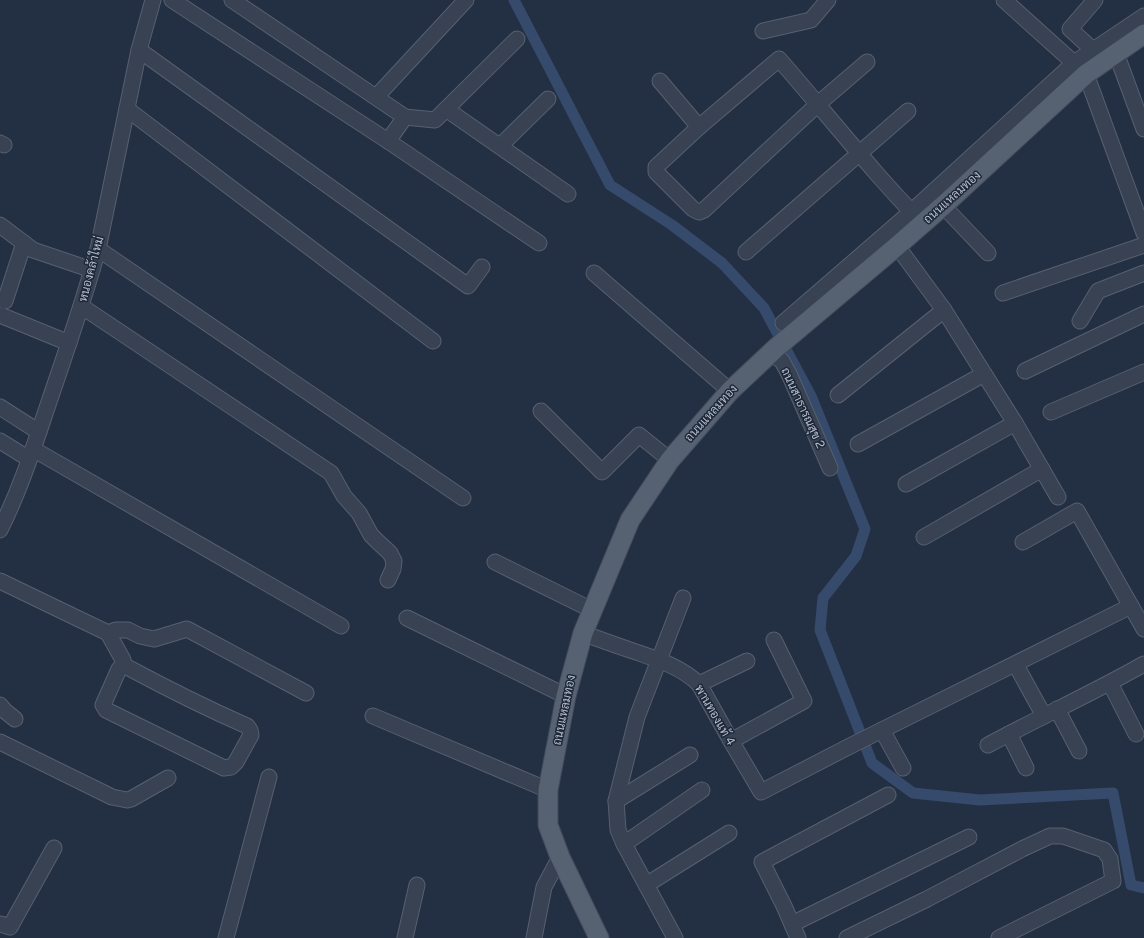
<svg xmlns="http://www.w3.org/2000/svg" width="1144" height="938" font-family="'Public Sans',Sarabun,sans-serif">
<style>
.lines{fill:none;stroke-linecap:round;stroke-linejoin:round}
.canal{stroke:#364a6b;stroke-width:11}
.minor-casing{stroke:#566070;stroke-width:17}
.major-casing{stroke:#424b5c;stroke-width:21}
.minor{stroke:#384252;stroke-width:15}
.major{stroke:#566172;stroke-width:19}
.labels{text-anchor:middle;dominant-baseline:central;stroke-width:3;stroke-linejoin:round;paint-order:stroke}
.street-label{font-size:12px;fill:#b5bdcc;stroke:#1d2738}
</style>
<rect width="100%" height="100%" fill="#233043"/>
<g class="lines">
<!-- canal -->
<polyline class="canal" points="514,0 610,185 672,225 722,263 764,308 811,396 865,529 856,556 823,598 820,630 872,763 913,793 980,800 1113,793 1131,885 1144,888"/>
<defs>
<g id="minor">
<polyline points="172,0 388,141 539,243"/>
<polyline points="232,0 405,117 435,120 517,39"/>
<polyline points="1004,0 1074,63 1086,74 1144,233"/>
<polyline points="763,31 811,20 828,0"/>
<polyline points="139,50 468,286 482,267"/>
<polyline points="1093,50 1070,29 1095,0"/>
<polyline points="1116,53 1144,129"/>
<path d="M 867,62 L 818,104 L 704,210 L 699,212 L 693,209 L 656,172 L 656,167 L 699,127 L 779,59 C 812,97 844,136 877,174 C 892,191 907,208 923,223"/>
<polyline points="660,81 699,127"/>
<polyline points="376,97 466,0"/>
<polyline points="127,109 433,341"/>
<polyline points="446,109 568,194"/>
<polyline points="388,141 405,117"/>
<polyline points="0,143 4,145"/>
<polyline points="500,146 548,99"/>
<polyline points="945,204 950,213 988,253"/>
<polyline points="0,225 33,250 92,270"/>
<polyline points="897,246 944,310 1015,423 1058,497"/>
<polyline points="98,249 463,498"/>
<polyline points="746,252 908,111"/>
<polyline points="594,273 730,391"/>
<polyline points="1003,293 1144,245"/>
<polyline points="5,301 24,243"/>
<polyline points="81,306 331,473 344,496 359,513 371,535 378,542 390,553 394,561 393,569 388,580"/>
<polyline points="0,315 69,343"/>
<polyline points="1080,321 1098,291 1144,273"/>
<polyline points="783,323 911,212 1074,63 1144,16"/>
<polyline points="770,353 782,361 790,376 830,468"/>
<polyline points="1025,371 1144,314"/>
<polyline points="838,395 944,310"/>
<polyline points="0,407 39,432"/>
<polyline points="541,411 602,472 639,435 670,460"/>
<polyline points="1051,412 1144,372"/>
<polyline points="0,441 29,459"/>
<polyline points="858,444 984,374"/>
<polyline points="33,449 341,626"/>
<polyline points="906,484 1015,423"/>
<path d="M 0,530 C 21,488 35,443 50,399 C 67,349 84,300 98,249 L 139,50 L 153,0"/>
<polyline points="924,537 1042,469"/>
<polyline points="1023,542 1077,511 1144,629"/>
<polyline points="495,562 592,610"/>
<polyline points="0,581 108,633 123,660 123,666"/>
<polyline points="407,618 566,696"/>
<polyline points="108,633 116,630 128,630 140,636 154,639 187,629 306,693"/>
<path d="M 583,633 C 601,640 618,646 636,652 C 659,660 681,667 699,684 L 731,741 L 761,792 L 854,744 L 1131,606"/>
<polyline points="1016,665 1044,716"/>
<path d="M 123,666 L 127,667 C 166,688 206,708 247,726 L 250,730 L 251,735 L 236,762 L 231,767 L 224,768 L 106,710 L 103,705 L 119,669 Z"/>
<polyline points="1110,683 1136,734"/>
<polyline points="699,684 747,661"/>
<polyline points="0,705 5,711 15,719"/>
<polyline points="1057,709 1079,751"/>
<polyline points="373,716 548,790"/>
<polyline points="882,730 903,768"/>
<polyline points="1009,734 1026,768"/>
<polyline points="731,741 804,701 774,640"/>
<polyline points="0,742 112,797 127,800 131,799 168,778"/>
<path d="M 988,745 C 1040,717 1093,693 1144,664"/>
<polyline points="616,801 690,755"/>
<polyline points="624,844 702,790"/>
<polyline points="646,885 729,833"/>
<polyline points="0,924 10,927 54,848"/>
<polyline points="792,924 969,837"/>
<polyline points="226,938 269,777"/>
<polyline points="405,938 417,885"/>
<polyline points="534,938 544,887 560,857"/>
<polyline points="675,938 624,844 618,830 616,801 637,717 683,598"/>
<polyline points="798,938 784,906 762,862 888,795"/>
<polyline points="847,938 927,899 1022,849 1050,836 1063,836 1104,850 1110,859 1113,881 999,938"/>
</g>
<polyline id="major" points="599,938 560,857 548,825 548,790 566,696 583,633 630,520 670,460 730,391 777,347 897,246 945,204 1086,74 1144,34"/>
</defs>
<!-- minor casing -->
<use href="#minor" class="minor-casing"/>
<!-- major casing -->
<use href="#major" class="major-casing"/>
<!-- minor -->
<use href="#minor" class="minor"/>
<!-- major -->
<use href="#major" class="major"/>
</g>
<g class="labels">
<!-- street labels -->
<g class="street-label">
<text transform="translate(952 197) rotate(-42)">ถนนแหลมทอง</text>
<text transform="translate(91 269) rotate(-75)">หนองคล้าใหม่</text>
<text transform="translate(803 408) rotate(65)">ถนนสาธารณสุข 2</text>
<text transform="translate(711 413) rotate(-48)">ถนนแหลมทอง</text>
<text transform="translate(564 710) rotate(-78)">ถนนแหลมทอง</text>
<text transform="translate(715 715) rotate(60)">พานทองแท้ 4</text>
</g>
</g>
</svg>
